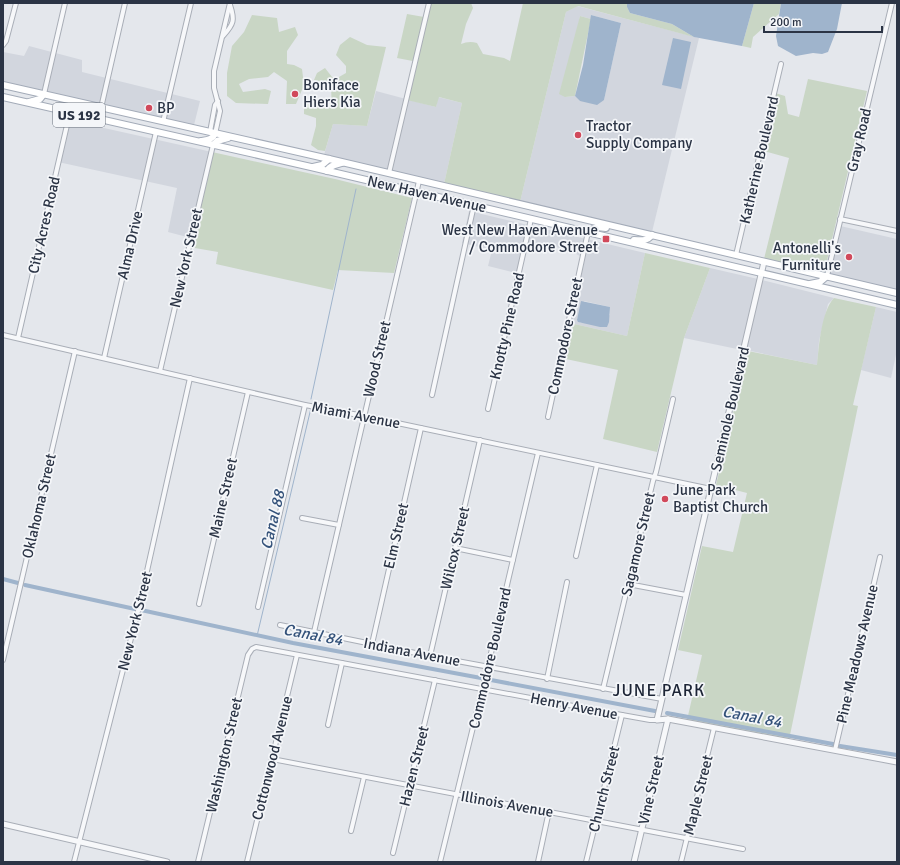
<svg xmlns="http://www.w3.org/2000/svg" width="900" height="865" font-family="Signika,sans-serif">
<style>
.built{fill:#d2d6de;fill-rule:evenodd}
.green{fill:#c9d6c5}
.water{fill:#9fb4cc}
.lines{fill:none;stroke-linecap:round;stroke-linejoin:round}
.stream{stroke:#9fb4cc;stroke-width:1}
.canal{stroke:#9fb4cc;stroke-width:4}
.minor-casing{stroke:#a9aeb7;stroke-width:6}
.tertiary-casing{stroke:#a9aeb7;stroke-width:7}
.primary-casing{stroke:#a3abb8;stroke-width:8}
.minor{stroke:#f7f8fa;stroke-width:4}
.tertiary{stroke:#f7f8fa;stroke-width:5}
.primary{stroke:#fff;stroke-width:6}
.poi-dot{fill:#d1495b;stroke:#f4f6f9;stroke-width:1.5}
.labels{text-anchor:middle;dominant-baseline:central;stroke-width:3.5;stroke-linejoin:round;paint-order:stroke}
.shield{fill:#f4f6f9;stroke:#676e7b;stroke-width:1}
.shield-label{font-size:14px;font-weight:bold;fill:#2b3445}
.poi-label{font-size:15px;fill:#2b3445;stroke:#f4f6f9;text-anchor:start}
.street-label{font-size:15px;fill:#2b3445;stroke:#f4f6f9}
.water-label{font-size:16px;font-style:italic;fill:#34527a;stroke:#f4f6f9}
.quarter-label{font-size:17px;letter-spacing:1px;fill:#1d2536;stroke:#f4f6f9}
</style>
<rect width="100%" height="100%" fill="#e4e7ec"/>
<!-- built -->
<g class="built">
<path d="M 577,6 L 699,38 L 652,232 L 520,202 L 566,12 ZM 591,15 L 621,23 L 604,100 L 580,101 L 575,96 L 565,97 L 580,16 L 591,19 Z"/>
<polygon points="29,46 82,60 82,72 200,101 194,125 3,82 3,52 24,56"/>
<polygon points="376,91 436,107 438,97 462,103 444,184 324,155 333,124 367,126"/>
<polygon points="68,120 212,152 191,238 168,232 177,188 58,162"/>
<path d="M 469,211 L 645,253 L 627,336 L 570,323 L 585,259 L 571,251 L 556,247 L 534,245 L 527,246 L 520,274 L 488,266 L 492,250 L 462,243 ZM 584,301 L 610,307 L 610,315 L 581,323 L 578,321 L 577,320 Z"/>
<polygon points="836,225 897,239 897,290 824,273"/>
<polygon points="710,268 758,279 742,350 684,338"/>
<polygon points="762,280 834,298 828,304 819,341 817,365 746,350"/>
<polygon points="876,307 897,312 897,350 891,378 861,370"/>
</g>
<!-- green -->
<g class="green">
<path d="M 427,3 L 471,3 L 473,8 L 466,24 L 461,44 C 466,42 471,41 477,43 L 483,54 L 504,58 L 510,61 L 523,3 L 627,3 L 627,7 L 630,13 L 672,24 L 694,37 L 578,6 L 566,12 L 520,202 L 444,184 L 462,103 L 439,97 L 436,107 L 407,100 L 418,62 L 397,58 L 407,14 L 424,17 Z"/>
<polygon points="754,3 781,3 779,14 753,37 751,48 742,46"/>
<polygon points="252,15 277,18 279,32 295,27 298,35 287,51 287,64 294,65 302,69 304,85 296,104 286,104 287,81 274,72 268,77 249,79 239,84 243,92 265,89 271,91 268,104 236,103 227,96 227,73 232,46 244,32"/>
<polygon points="580,16 591,19 575,96 565,97 559,94"/>
<polygon points="350,37 367,45 386,47 367,126 333,124 325,151 318,150 311,145 316,126 316,118 304,114 304,108 310,100 332,108 331,87 314,80 317,73 325,68 332,77 339,77 346,73 346,66 336,55 340,45"/>
<polygon points="808,79 867,91 824,273 764,259 789,158 764,151 775,93 785,96 788,114 799,117"/>
<polygon points="212,152 335,179 412,198 394,273 338,270 333,290 216,264 218,252 189,247"/>
<polygon points="645,253 710,268 684,338 657,452 603,439 618,370 561,358 570,323 627,336"/>
<path d="M 834,298 L 876,307 L 853,405 L 858,406 L 789,740 L 687,720 L 702,655 L 678,650 L 702,546 L 733,552 L 747,493 L 716,485 L 748,351 L 817,365 C 819,346 821,312 834,298 Z"/>
</g>
<!-- water -->
<g class="water">
<polygon points="627,3 754,3 742,46 694,37 672,24 630,13 627,7"/>
<polygon points="781,3 842,3 837,29 828,52 822,54 813,53 796,56 778,46 776,36"/>
<polygon points="591,15 621,23 604,100 597,105 580,101 575,96 583,65"/>
<polygon points="673,38 691,42 681,89 662,85"/>
<polygon points="581,301 610,307 609,322 607,327 600,327 578,322 577,320"/>
</g>
<g class="lines">
<!-- stream -->
<g class="stream">
<polyline points="311,399 356,189"/>
<polyline points="257,636 311,408"/>
</g>
<!-- canal -->
<g class="canal">
<polyline points="3,579 18,583"/>
<polyline points="25,585 135,609"/>
<polyline points="141,610 293,643 481,678"/>
<polyline points="491,680 655,711"/>
<polyline points="667,713 833,744"/>
<polyline points="840,746 897,755"/>
</g>
<defs>
<g id="minor">
<path d="M 223,36 C 234,24 235,20 230,5"/>
<polyline points="3,45 6,41 16,3"/>
<polyline points="44,94 65,3"/>
<polyline points="101,108 125,3"/>
<polyline points="163,122 191,3"/>
<polyline points="210,132 215,105 218,101"/>
<polyline points="215,134 220,111 214,88 214,71 230,3"/>
<polyline points="389,173 429,3"/>
<polyline points="840,219 897,231"/>
<polyline points="736,255 781,64"/>
<polyline points="827,276 892,3"/>
<polyline points="3,335 305,405 364,416 711,489"/>
<polyline points="18,338 70,112"/>
<polyline points="104,358 156,132"/>
<polyline points="160,371 213,145"/>
<polyline points="432,395 474,205"/>
<polyline points="488,409 531,219"/>
<polyline points="548,417 588,232"/>
<polyline points="302,518 339,525"/>
<polyline points="455,548 513,560"/>
<polyline points="576,556 597,465"/>
<polyline points="628,584 686,595"/>
<polyline points="199,604 248,392"/>
<polyline points="258,607 305,405"/>
<polyline points="280,625 430,656 662,699"/>
<polyline points="314,632 419,181"/>
<polyline points="372,644 421,428"/>
<polyline points="430,656 480,440"/>
<polyline points="3,660 75,351"/>
<polyline points="547,679 567,582"/>
<polyline points="603,689 653,481 656,472 673,399"/>
<polyline points="328,725 342,663"/>
<polyline points="835,750 880,557"/>
<polyline points="272,759 743,849"/>
<polyline points="351,831 364,777"/>
<polyline points="393,853 435,680"/>
<polyline points="74,862 139,607 190,378"/>
<polyline points="198,862 248,655 252,649 256,647 622,715 650,720 657,720"/>
<polyline points="247,862 297,655"/>
<polyline points="440,862 488,666 538,453"/>
<polyline points="538,862 549,811"/>
<polyline points="586,862 622,715"/>
<polyline points="681,862 714,728"/>
</g>
<g id="tertiary">
<polyline points="764,262 657,720 668,719 897,762"/>
<polyline points="3,824 167,862"/>
<polyline points="634,862 668,719"/>
</g>
<g id="primary">
<polyline points="3,85 329,159 897,293"/>
<polyline points="3,97 311,167 897,305"/>
<polyline points="29,102 40,99 44,94"/>
<path d="M 201,141 C 207,140 212,140 215,134"/>
<polyline points="213,145 217,141 228,138"/>
<polyline points="313,167 322,165 329,159"/>
<path d="M 327,171 C 330,165 336,165 342,163"/>
<polyline points="588,232 597,227 606,228"/>
<path d="M 634,240 C 641,240 646,242 652,235"/>
<polyline points="810,284 820,282 827,276"/>
</g>
</defs>
<!-- minor casing -->
<use href="#minor" class="minor-casing"/>
<!-- tertiary casing -->
<use href="#tertiary" class="tertiary-casing"/>
<!-- primary casing -->
<use href="#primary" class="primary-casing"/>
<!-- minor -->
<use href="#minor" class="minor"/>
<!-- tertiary -->
<use href="#tertiary" class="tertiary"/>
<!-- primary -->
<use href="#primary" class="primary"/>
</g>
<!-- markers -->
<g class="poi-dot">
<circle cx="295" cy="94" r="4"/>
<circle cx="149" cy="108" r="4"/>
<circle cx="578" cy="135" r="4"/>
<rect x="602" y="235" width="8" height="8" rx="2"/>
<circle cx="849" cy="257" r="4"/>
<circle cx="665" cy="499" r="4"/>
</g>
<g class="labels">
<!-- shield labels -->
<rect class="shield" x="53" y="103" width="52" height="24" rx="3"/>
<g class="shield-label">
<text x="79" y="115">US 192</text>
</g>
<!-- poi labels -->
<g class="poi-label">
<text x="303" y="85">Boniface<tspan x="303" dy="17">Hiers Kia</tspan></text>
<text x="157" y="108">BP</text>
<text x="586" y="126">Tractor<tspan x="586" dy="17">Supply Company</tspan></text>
<text x="598" y="230" text-anchor="end">West New Haven Avenue<tspan x="598" dy="17">/ Commodore Street</tspan></text>
<text x="841" y="248" text-anchor="end">Antonelli's<tspan x="841" dy="17">Furniture</tspan></text>
<text x="673" y="490">June Park<tspan x="673" dy="17">Baptist Church</tspan></text>
</g>
<!-- street labels -->
<g class="street-label">
<text transform="translate(859 140) rotate(-77)">Gray Road</text>
<text transform="translate(759 160) rotate(-77)">Katherine Boulevard</text>
<text transform="translate(427 194) rotate(13)">New Haven Avenue</text>
<text transform="translate(44 225) rotate(-77)">City Acres Road</text>
<text transform="translate(130 245) rotate(-77)">Alma Drive</text>
<text transform="translate(186 258) rotate(-77)">New York Street</text>
<text transform="translate(507 326) rotate(-77)">Knotty Pine Road</text>
<text transform="translate(565 336) rotate(-78)">Commodore Street</text>
<text transform="translate(377 359) rotate(-77)">Wood Street</text>
<text transform="translate(730 409) rotate(-77)">Seminole Boulevard</text>
<text transform="translate(356 415) rotate(11)">Miami Avenue</text>
<text transform="translate(223 498) rotate(-77)">Maine Street</text>
<text transform="translate(39 506) rotate(-77)">Oklahoma Street</text>
<text transform="translate(396 536) rotate(-77)">Elm Street</text>
<text transform="translate(638 544) rotate(-77)">Sagamore Street</text>
<text transform="translate(455 548) rotate(-77)">Wilcox Street</text>
<text transform="translate(135 621) rotate(-76)">New York Street</text>
<text transform="translate(412 652) rotate(11)">Indiana Avenue</text>
<text transform="translate(857 654) rotate(-77)">Pine Meadows Avenue</text>
<text transform="translate(490 658) rotate(-77)">Commodore Boulevard</text>
<text transform="translate(574 706) rotate(11)">Henry Avenue</text>
<text transform="translate(224 755) rotate(-77)">Washington Street</text>
<text transform="translate(272 758) rotate(-76)">Cottonwood Avenue</text>
<text transform="translate(414 766) rotate(-76)">Hazen Street</text>
<text transform="translate(604 789) rotate(-76)">Church Street</text>
<text transform="translate(651 790) rotate(-77)">Vine Street</text>
<text transform="translate(698 795) rotate(-76)">Maple Street</text>
<text transform="translate(507 804) rotate(10)">Illinois Avenue</text>
</g>
<!-- water labels -->
<g class="water-label">
<text transform="translate(273 520) rotate(-77)">Canal 88</text>
<text transform="translate(313 635) rotate(11)">Canal 84</text>
<text transform="translate(752 717) rotate(11)">Canal 84</text>
</g>
<!-- quarter labels -->
<g class="quarter-label">
<text x="659" y="690">JUNE PARK</text>
</g>
</g>
<!-- border -->
<rect width="900" height="865" fill="none" stroke="#2b3445" stroke-width="8"/>
<!-- scale -->
<path d="M764 26v6h118v-6" fill="none" stroke="#2b3445" stroke-width="2"/>
<text x="770" y="26" font-size="12" fill="#2b3445" stroke="#f4f6f9" stroke-width="3" paint-order="stroke">200 m</text>
</svg>
